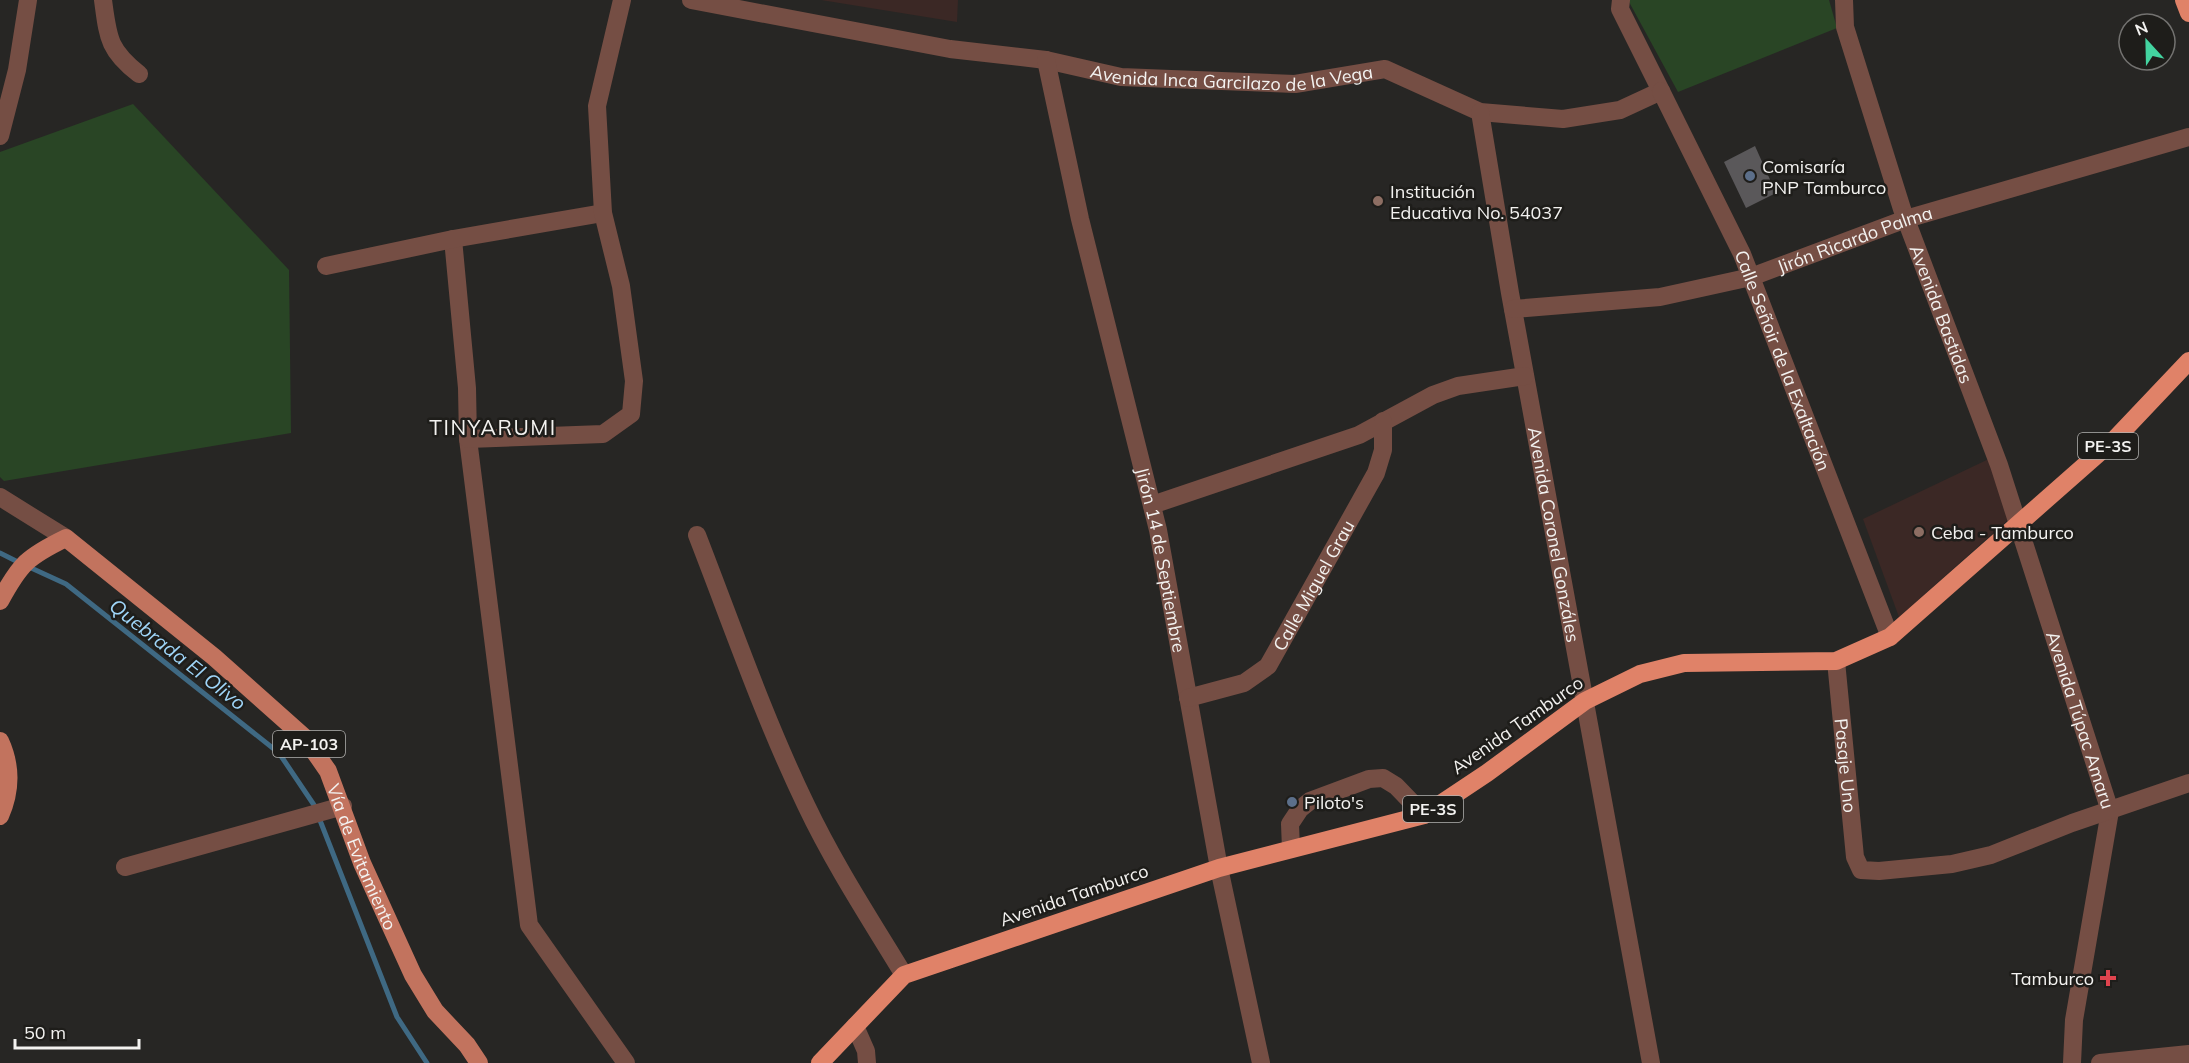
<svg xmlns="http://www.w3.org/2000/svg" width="2189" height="1063" font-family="Mulish,sans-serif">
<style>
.education{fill:#3b2825}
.green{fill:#294525}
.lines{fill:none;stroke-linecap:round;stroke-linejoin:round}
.stream{stroke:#3f6983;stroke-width:5}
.building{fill:#5a585a}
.minor{stroke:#754e44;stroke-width:18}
.major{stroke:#c2735e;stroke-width:18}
.highway{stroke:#e08268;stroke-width:18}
.service-dot{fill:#5c6f8a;stroke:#1e1d1a;stroke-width:2}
.education-dot{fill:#8d6e63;stroke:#1e1d1a;stroke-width:2}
.health-dot{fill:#e0444e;stroke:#1e1d1a;stroke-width:2}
.labels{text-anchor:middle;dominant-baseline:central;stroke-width:5;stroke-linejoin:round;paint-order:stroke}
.shield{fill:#1e1d1a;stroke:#b3b2b0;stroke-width:1.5}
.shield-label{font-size:16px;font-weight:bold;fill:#f3f2f0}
.street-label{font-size:18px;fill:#f3f2f0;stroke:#1e1d1a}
.poi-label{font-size:18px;fill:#f3f2f0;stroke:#1e1d1a;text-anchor:start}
.water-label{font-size:20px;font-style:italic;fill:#9fd5f8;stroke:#1e1d1a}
.quarter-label{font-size:21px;letter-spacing:1.5px;fill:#f3f2f0;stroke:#1e1d1a}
</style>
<rect width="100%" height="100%" fill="#272624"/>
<!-- education -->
<g class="education">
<polygon points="821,0 958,0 957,22"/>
<polygon points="1993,457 2010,518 1899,617 1863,519"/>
</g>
<!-- green -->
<g class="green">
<polygon points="1628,0 1829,0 1837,28 1678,92"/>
<polygon points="133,104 289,270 291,433 4,481 0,477 0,152"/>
</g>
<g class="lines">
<!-- stream -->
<g class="stream">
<polyline points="0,553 20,563"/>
<polyline points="29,567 66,584 279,753 314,805 397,1017 427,1063"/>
</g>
</g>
<!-- building -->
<polygon class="building" points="1755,146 1776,193 1746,208 1724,162"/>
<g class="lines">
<!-- minor -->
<g class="minor">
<path d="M 103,0 C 108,37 108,50 139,74"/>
<path id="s1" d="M 691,0 L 950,49 L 1046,60 L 1121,77 L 1295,84 L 1385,69 L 1480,112 L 1563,119 L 1620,110 L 1661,91 L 1620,9 L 1621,0"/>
<path id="s2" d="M 1844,0 L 1845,27 L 1902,209 L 1999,465 L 2110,811 L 2074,1020 L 2072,1063"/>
<path id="s3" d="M 1046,60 L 1080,219 L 1158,530 L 1219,868 L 1261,1063"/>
<path id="s4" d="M 1661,91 L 1742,254 L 1890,637"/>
<path id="s5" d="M 1480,112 L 1510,293 L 1651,1063"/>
<polyline points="0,136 17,70 28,0"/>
<polyline points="453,239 467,388 468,439 529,925 626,1063"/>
<polyline points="326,266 453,239 603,213"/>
<path id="s6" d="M 1513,309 L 1660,297 L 1751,277 L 1906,219 L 2189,137"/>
<polyline points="468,439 603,434 631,414 634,381 621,286 603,213 597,106 622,0"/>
<polyline points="0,497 66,538"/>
<polyline points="1152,505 1359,435 1433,395 1458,386 1525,376"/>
<path d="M 697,535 C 732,625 764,718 806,805 C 834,864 870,919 904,975"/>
<path id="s7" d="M 1836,661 L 1855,857 L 1861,870 L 1879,871 L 1952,864 L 1991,855 L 2072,823 L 2189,783"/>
<path id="s8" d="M 1188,698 L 1244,683 L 1268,666 L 1376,473 L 1383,450 L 1383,421"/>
<polyline points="1291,849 1290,824 1300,809 1310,801 1369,779 1383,778 1396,786 1424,815"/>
<polyline points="125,867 343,806"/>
<polyline points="855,1026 866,1051 867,1063"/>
<polyline points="2100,1063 2189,1054"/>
</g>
<!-- major -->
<g class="major">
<path id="s9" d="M 0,601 C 20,564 27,557 66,538 L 214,657 L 305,738 L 328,771 L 362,863 L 413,975 L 435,1011 L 467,1045 L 479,1063"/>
<path d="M 0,741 C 12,767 11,791 0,816"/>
</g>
<!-- highway -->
<g class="highway">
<polyline points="2184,0 2189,13"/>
<polyline points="820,1063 904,975 1219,868 1424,815 1487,773 1585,701 1640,674 1684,663 1836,661 1890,637 2116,438 2189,361"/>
</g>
</g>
<!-- markers -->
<g class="service-dot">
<circle cx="1750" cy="176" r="6"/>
<circle cx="1292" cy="802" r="6"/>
</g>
<g class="education-dot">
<circle cx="1378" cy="201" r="6"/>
<circle cx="1919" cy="532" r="6"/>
</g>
<path class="health-dot" d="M2105 969h6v6h6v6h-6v6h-6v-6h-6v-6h6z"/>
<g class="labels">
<!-- shield labels -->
<g class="shield">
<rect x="2078" y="433" width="60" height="26" rx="4.5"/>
<rect x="273" y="731" width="72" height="26" rx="4.5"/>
<rect x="1403" y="796" width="60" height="26" rx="4.5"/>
</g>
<g class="shield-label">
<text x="2108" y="446">PE-3S</text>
<text x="309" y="744">AP-103</text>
<text x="1433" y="809">PE-3S</text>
</g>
<!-- street labels -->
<g class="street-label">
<text stroke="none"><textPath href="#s1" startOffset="548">Avenida Inca Garcilazo de la Vega</textPath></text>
<text stroke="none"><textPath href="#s6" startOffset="351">Jirón Ricardo Palma</textPath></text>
<text stroke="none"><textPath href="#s2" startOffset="330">Avenida Bastidas</textPath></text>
<text stroke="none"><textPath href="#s4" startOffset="296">Calle Señoir de la Exaltación</textPath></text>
<text stroke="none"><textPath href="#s5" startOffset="429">Avenida Coronel Gonzáles</textPath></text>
<text stroke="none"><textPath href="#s3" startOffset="513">Jirón 14 de Septiembre</textPath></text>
<text stroke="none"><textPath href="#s8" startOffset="180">Calle Miguel Grau</textPath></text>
<text stroke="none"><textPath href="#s2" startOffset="759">Avenida Túpac Amaru</textPath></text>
<text transform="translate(1517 725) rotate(-35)">Avenida Tamburco</text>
<text stroke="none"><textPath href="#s7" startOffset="105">Pasaje Uno</textPath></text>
<text stroke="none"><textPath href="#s9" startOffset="538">Vía de Evitamiento</textPath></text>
<text transform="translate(1074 895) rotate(-19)">Avenida Tamburco</text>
</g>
<!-- poi labels -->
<g class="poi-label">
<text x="1762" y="166">Comisaría<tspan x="1762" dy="21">PNP Tamburco</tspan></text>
<text x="1390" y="191">Institución<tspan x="1390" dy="21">Educativa No. 54037</tspan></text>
<text x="1931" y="532">Ceba - Tamburco</text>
<text x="1304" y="802">Piloto's</text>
<text x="2094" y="978" text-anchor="end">Tamburco</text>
</g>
<!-- water labels -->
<g class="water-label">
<text transform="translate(178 654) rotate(38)">Quebrada El Olivo</text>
</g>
<!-- quarter labels -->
<g class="quarter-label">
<text x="493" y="427">TINYARUMI</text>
</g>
</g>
<!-- north arrow -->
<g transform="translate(2147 42) rotate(338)"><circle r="28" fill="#1e1d1a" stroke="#737270" stroke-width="1.5"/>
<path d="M0-4.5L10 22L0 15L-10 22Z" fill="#43d4a0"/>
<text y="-9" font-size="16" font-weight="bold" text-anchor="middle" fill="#f3f2f0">N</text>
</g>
<!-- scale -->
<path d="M15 1039v9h124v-9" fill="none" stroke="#f3f2f0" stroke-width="3"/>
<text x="24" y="1039" font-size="18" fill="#f3f2f0" stroke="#1e1d1a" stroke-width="4.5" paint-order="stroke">50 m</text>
</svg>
